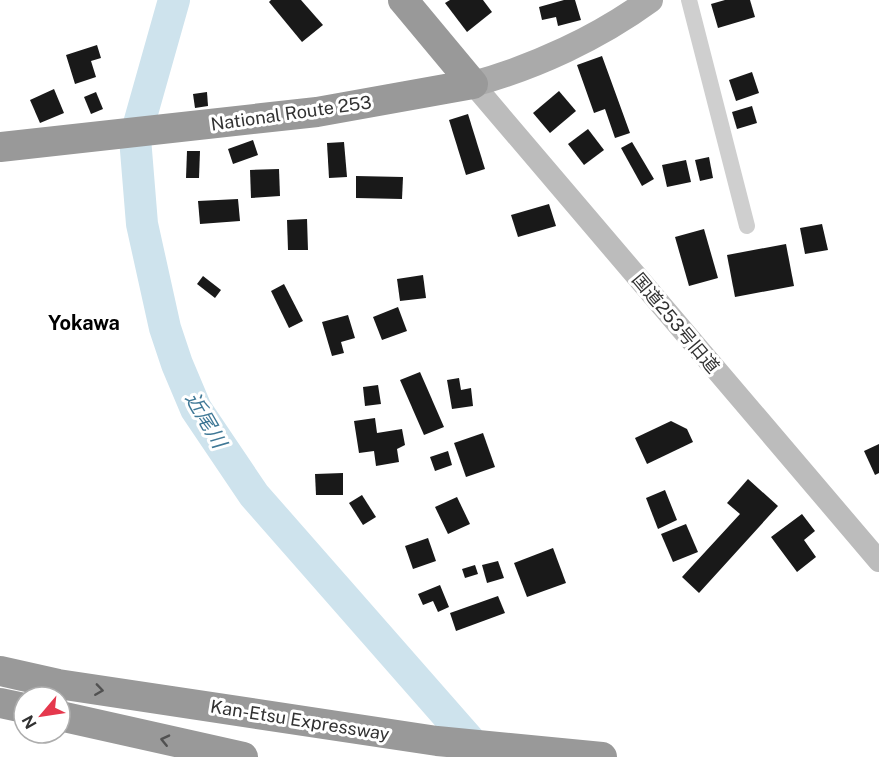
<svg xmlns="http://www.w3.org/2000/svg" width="879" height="757" font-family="'Public Sans','Noto Sans JP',sans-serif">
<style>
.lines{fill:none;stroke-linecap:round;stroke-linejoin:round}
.river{stroke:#cee3ed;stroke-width:32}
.building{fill:#191919}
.street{stroke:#cfcfcf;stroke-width:16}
.secondary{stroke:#bcbcbc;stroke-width:22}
.primary{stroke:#aaa;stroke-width:26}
.highway{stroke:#999;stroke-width:30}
.oneway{stroke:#515151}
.labels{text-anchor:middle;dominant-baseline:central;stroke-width:6;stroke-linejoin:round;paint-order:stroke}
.street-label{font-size:18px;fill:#323232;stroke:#fff}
.neighbourhood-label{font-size:20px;font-weight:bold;fill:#000;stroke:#fff}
.water-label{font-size:20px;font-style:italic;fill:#3f7896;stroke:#fff}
</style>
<rect width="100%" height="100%" fill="#fff"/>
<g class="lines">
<!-- river -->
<polyline class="river" points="174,0 135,138 142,224 165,328 177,364 196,409 254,495 484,757"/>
</g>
<!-- building -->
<g class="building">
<polygon points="271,0 301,0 323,25 302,42 269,2"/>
<polygon points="450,0 483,0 492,12 467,32 445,3"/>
<polygon points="564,0 575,0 581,20 558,26 556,17 542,20 539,7"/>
<polygon points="725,0 750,0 755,17 718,28 711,4"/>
<polygon points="97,45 101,58 91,61 96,77 75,84 66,55"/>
<polygon points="602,56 630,133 615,138 605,109 594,113 577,65"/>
<polygon points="752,72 759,93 736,101 729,80"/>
<polygon points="54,89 64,113 40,123 30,100"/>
<polygon points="559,91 576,111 550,133 533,113"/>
<polygon points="96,92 103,109 91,114 84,97"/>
<polygon points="207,92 208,106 195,108 193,94"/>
<polygon points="752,106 757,123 737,129 732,112"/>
<polygon points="468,114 485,169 466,175 449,120"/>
<polygon points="588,129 604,150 584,165 568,144"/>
<polygon points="253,140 258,155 233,164 228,149"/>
<polygon points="344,142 347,177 329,178 327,143"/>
<polygon points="632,142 654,179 642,186 621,148"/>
<polygon points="187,151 200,151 199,178 186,178"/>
<polygon points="709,157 713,178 700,181 695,160"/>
<polygon points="686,160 691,182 667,187 662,165"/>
<polygon points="279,169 280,196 251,198 250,170"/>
<polygon points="356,176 403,177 402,199 356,198"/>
<polygon points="238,199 240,221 200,224 198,201"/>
<polygon points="549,204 556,226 518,237 511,215"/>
<polygon points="307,219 308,250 288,250 287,220"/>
<polygon points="822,224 828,250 805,254 800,228"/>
<polygon points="704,229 718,278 689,286 675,237"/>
<polygon points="786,244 794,286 735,297 727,255"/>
<polygon points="423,275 426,298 400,301 397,279"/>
<polygon points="203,276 221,290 215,298 197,284"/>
<polygon points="284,284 303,321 289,328 271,291"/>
<polygon points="398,307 407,331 382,340 373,317"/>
<polygon points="348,315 355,338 341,342 344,353 332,356 322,322"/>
<polygon points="420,372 444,427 424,435 400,380"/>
<polygon points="459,378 461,390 471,388 473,406 452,409 447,380"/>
<polygon points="378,385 381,404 365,406 363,387"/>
<polygon points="375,418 377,433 402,429 405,445 397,449 399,462 376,466 374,451 359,453 354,421"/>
<polygon points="671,421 687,429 693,442 647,464 635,438"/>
<polygon points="483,433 495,467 466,477 454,443"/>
<polygon points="879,444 879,473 875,475 864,451"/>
<polygon points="448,451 452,465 435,471 430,457"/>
<polygon points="343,473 343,495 316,495 315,474"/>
<polygon points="748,479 778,506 699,593 682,577 740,514 727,503"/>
<polygon points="665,490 677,520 658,529 646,498"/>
<polygon points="362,495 376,517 363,525 349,503"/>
<polygon points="457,497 470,524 448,534 435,507"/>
<polygon points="802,514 815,531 804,540 816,557 797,572 771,537"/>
<polygon points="686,524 698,552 673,562 661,534"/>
<polygon points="428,538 436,561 413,569 405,546"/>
<polygon points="553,548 566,583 527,597 514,563"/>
<polygon points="498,561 504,578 487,583 482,565"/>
<polygon points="475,565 478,574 465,578 462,569"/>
<polygon points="440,585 449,607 438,612 433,601 423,605 418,594"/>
<polygon points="498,596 505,613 456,631 450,613"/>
</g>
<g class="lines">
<!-- street -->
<polyline class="street" points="689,0 747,226"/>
<!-- secondary -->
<polyline class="secondary" points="473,84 879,561"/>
<!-- primary -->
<path class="primary" d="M 473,84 C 535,67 598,38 650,0"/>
<!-- highway -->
<g class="highway">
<polyline points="0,147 317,112 473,84 403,0"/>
<polyline points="0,671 58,684 437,741 602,757"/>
<polyline points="0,703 24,708"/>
<polyline points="60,716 243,757"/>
</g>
</g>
<!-- one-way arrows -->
<defs><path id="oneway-chevron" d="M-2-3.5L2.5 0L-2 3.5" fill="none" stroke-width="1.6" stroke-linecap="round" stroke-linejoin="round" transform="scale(1.5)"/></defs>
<g class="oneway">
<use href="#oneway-chevron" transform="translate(99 690) rotate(8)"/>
<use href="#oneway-chevron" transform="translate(165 740) rotate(-167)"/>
</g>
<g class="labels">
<!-- street labels -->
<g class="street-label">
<text transform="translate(291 113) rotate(-8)">National Route 253</text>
<text transform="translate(676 323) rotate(50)">国道253号旧道</text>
<text transform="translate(300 720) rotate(9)">Kan-Etsu Expressway</text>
</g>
<!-- neighbourhood labels -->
<g class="neighbourhood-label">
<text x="84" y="323">Yokawa</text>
</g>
<!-- water labels -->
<g class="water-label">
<text transform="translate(206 420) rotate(60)">近尾川</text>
</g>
</g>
<!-- north arrow -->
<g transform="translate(42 715) rotate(241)"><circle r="28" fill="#ffffff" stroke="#adadad" stroke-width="1.5"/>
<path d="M0-4.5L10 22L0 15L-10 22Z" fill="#e5384d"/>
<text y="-9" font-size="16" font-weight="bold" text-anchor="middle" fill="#323232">N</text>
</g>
</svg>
